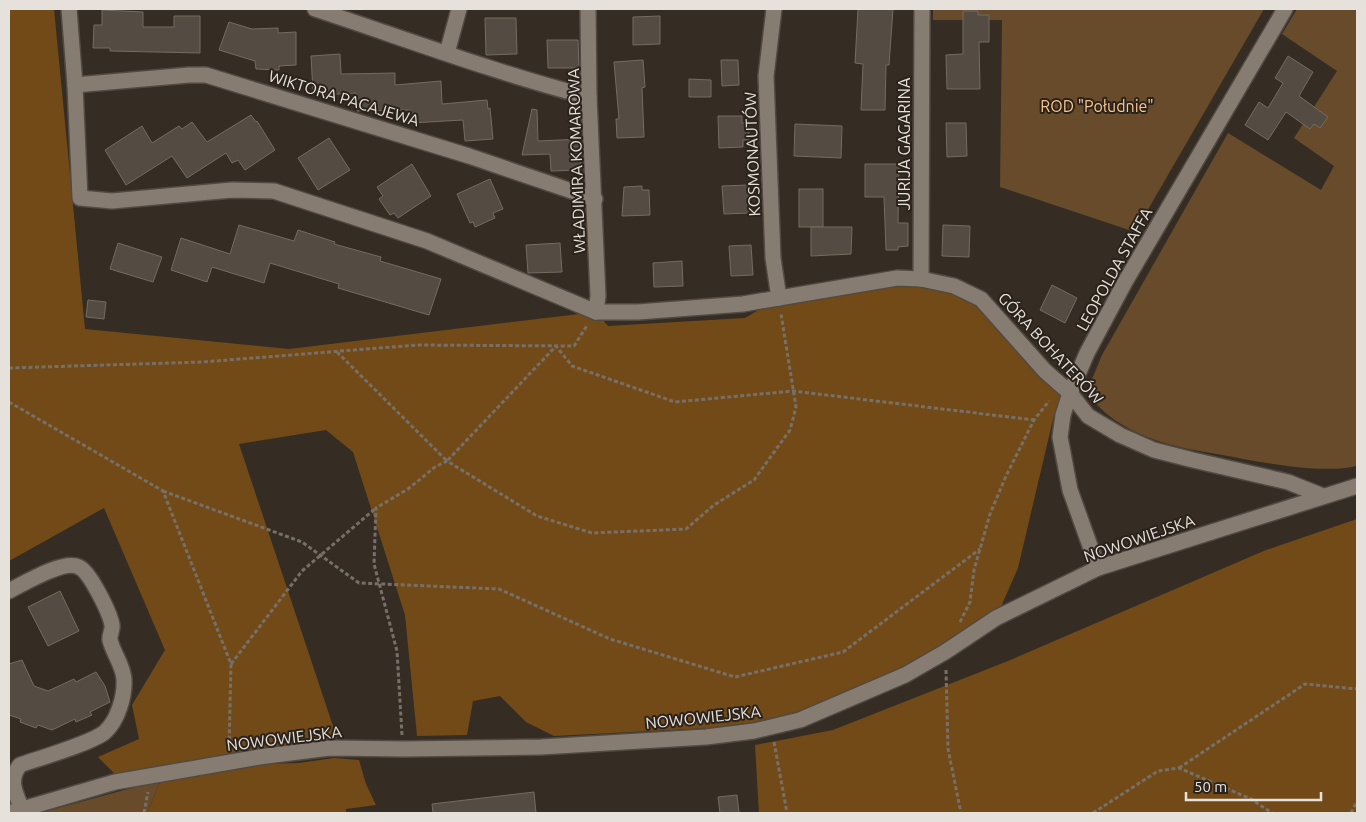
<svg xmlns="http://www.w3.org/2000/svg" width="1366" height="822" font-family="Ubuntu,sans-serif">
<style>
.green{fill:#674b2b}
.forest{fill:#724a17}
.building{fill:#544c42;stroke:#746b61}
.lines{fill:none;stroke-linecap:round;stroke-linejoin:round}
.minor-casing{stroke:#514a43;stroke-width:18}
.path{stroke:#777069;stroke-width:3;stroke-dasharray:4 2.5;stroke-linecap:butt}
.minor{stroke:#867c72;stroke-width:15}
.labels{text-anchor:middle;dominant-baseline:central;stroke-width:4;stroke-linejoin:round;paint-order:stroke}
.street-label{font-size:16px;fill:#e7e1dc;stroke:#2b231b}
.park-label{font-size:16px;fill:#f8c68f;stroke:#2b231b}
</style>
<rect width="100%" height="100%" fill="#352d24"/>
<!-- green -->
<g class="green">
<polygon points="933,9 1264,9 1135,232 1000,187 1002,20 933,20"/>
<path d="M 1297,9 L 1357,9 L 1357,466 C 1321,474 1265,463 1228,456 C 1201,451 1175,448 1150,438 C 1126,429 1099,413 1087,391 L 1102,355 L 1228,133 L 1321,190 L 1334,166 L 1294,138 L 1337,71 L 1282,34 Z"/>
<polygon points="161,780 147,813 40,813"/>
</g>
<!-- forest -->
<g class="forest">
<polygon points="9,9 54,9 85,329 289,349 596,312 608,326 745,318 779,298 878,281 957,285 1070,393 1054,415 1018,568 996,618 945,652 800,720 748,726 554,736 526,722 500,696 473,701 467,735 417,736 405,615 353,452 326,430 239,444 337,738 116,775 98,757 139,739 132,705 165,650 104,508 9,561"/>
<polygon points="1357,519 1357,813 759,813 755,745 833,730 1008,661 1266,550"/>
<polygon points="334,758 359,760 366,784 376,805 346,809 346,813 147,813 161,780 264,764 299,763"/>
</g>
<!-- building -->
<g class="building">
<polygon points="858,9 893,9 889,65 886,65 885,110 861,110 863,64 855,63"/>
<polygon points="102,10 143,12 143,27 174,27 174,16 200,16 200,53 110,51 110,48 93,48 94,25 102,25"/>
<polygon points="963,11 978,11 978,15 989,15 989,42 979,42 980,89 947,89 946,55 963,54"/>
<polygon points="660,16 660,44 633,45 633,17"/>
<polygon points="485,18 516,18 517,54 486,55"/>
<polygon points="229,22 252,29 278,28 278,33 296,32 296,65 279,66 279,70 256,69 255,61 219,50"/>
<polygon points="547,40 578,40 579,68 548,68"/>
<polygon points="340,54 341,74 395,73 395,85 441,81 442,104 487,100 488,109 490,108 493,139 465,141 463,120 411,123 410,110 357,111 356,93 322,95 322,92 313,92 311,56"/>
<polygon points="1288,56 1313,72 1299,96 1328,117 1320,128 1314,124 1310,129 1286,112 1268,140 1245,125 1259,102 1268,108 1283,83 1275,78"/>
<polygon points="643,60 645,87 642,88 644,137 617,138 616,119 619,119 614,62"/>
<polygon points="721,60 738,60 739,85 722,86"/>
<polygon points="689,79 711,80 711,97 689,97"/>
<polygon points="532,109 537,110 538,141 581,139 581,170 551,171 550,154 522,155"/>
<polygon points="251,115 256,122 257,121 275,150 245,170 238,160 232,163 226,153 187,178 172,156 126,185 105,150 142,126 152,143 179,126 182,129 192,122 207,142"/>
<polygon points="718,116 742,116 742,123 749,122 749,140 743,140 743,147 719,148"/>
<polygon points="946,123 966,123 967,156 947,157"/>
<polygon points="795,124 842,126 841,158 794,156"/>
<polygon points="329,138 350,170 318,190 298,158"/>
<polygon points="412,164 431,196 398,218 394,213 390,215 379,199 383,196 377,187"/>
<polygon points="865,164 899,164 898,223 908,223 908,246 898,247 898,250 886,250 884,197 865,197"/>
<polygon points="490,179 503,209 493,213 495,218 475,227 473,222 470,223 457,194"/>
<polygon points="748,185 749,213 724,214 722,186"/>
<polygon points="642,186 642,190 649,190 650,215 622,216 624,187"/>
<rect x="799" y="189" width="24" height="38"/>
<polygon points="239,225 294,241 298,230 335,242 334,244 381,257 380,261 441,279 429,315 338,288 339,284 270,263 264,283 212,267 207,282 171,270 181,238 230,254"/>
<polygon points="943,225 970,226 969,257 942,256"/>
<polygon points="811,227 852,227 851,254 811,256"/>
<polygon points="118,243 162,257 153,282 110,269"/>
<polygon points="560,243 562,272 528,273 526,245"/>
<polygon points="751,245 753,275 731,276 729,246"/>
<polygon points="682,261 683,286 654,287 653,263"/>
<polygon points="1052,285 1077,298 1065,323 1040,310"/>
<polygon points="88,300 106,302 104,319 86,317"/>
<polygon points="60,591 79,631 48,646 28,607"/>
<polygon points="22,660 34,686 48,691 74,679 76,682 96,672 105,686 110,702 90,712 92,715 76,722 75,719 52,730 38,725 36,728 20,722 21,719 9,715 9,664"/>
<polygon points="534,792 536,813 433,813 432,804"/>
<polygon points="737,795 739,813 720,813 718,797"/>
</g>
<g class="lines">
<defs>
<g id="minor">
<polyline points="69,9 75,85 80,198 112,201 232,190 274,191 427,241 596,312 638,312 743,304 897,278 921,279 954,286 981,299 1045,371 1070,393 1088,416 1120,435 1154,450 1193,460 1288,482 1323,496"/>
<path d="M 315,9 C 406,39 496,73 589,97"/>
<polyline points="588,9 589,97 598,296 596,312"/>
<polyline points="774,9 766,76 773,258 779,298"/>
<polyline points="447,53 459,9"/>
<polyline points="75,85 189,75 206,75 469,156 595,199"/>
<polyline points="921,279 922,9"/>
<polyline points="1098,568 1070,490 1060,437 1063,415 1070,393 1087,353 1125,282 1285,9"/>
<path d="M 9,591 C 23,584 64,559 79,567 C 90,572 110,613 112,625 C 113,630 109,635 110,640 C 113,653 123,665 124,679 C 125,696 118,720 105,732 C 92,743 40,758 20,765 C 8,780 15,792 22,809"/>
<polyline points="9,813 115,782 259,757 330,748 405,749 541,747 706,737 754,731 800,720 905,675 945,652 996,618 1098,568 1357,486"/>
</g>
</defs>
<!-- minor casing -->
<use href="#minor" class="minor-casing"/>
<!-- path -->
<g class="path">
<polyline points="337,352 447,461 556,346 572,366 675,402 793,391 1034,420"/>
<polyline points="9,368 203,362 417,345 574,346 588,324"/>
<polyline points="9,402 163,491 231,664 229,747"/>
<polyline points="163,491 302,542 359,583 499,589 610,639 735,677 843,652 980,549"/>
<polyline points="960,622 970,602 974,570 990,514 1006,476 1034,420 1049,401"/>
<polyline points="231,664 302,571 376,508"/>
<polyline points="946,670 948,749 961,813"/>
<polyline points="402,735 397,651 374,564 376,508 408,489 435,467 447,461 537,516 592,533 686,529 714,505 754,480 790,430 796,407 781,314"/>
<polyline points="774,742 787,813"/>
<polyline points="1179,768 1305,684 1357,689"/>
<polyline points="144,813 148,792"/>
<polyline points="1093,813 1158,771 1179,768 1251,799 1272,813"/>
<polyline points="1351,813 1357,801"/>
</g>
<!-- minor -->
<use href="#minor" class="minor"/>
</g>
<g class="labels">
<!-- street labels -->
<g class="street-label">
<text transform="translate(344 98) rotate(17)">WIKTORA PACAJEWA</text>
<text transform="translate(904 144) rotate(-90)">JURIJA GAGARINA</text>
<text transform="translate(752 154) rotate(-92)">KOSMONAUTÓW</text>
<text transform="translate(576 161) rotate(-92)">WŁADIMIRA KOMAROWA</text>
<text transform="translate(1114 269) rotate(-61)">LEOPOLDA STAFFA</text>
<text transform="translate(1051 348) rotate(47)">GÓRA BOHATERÓW</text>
<text transform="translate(1139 538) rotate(-19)">NOWOWIEJSKA</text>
<text transform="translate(703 717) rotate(-6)">NOWOWIEJSKA</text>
<text transform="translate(284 738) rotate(-7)">NOWOWIEJSKA</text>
</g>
<!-- park labels -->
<g class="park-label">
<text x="1097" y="106">ROD "Południe"</text>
</g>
</g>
<!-- border -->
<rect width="1366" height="822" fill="none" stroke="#e7e1dc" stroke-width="20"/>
<!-- scale -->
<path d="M1186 792v8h135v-8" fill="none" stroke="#e7e1dc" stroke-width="2.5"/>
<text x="1194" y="792" font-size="15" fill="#e7e1dc" stroke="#2b231b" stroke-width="4" paint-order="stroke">50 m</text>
</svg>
